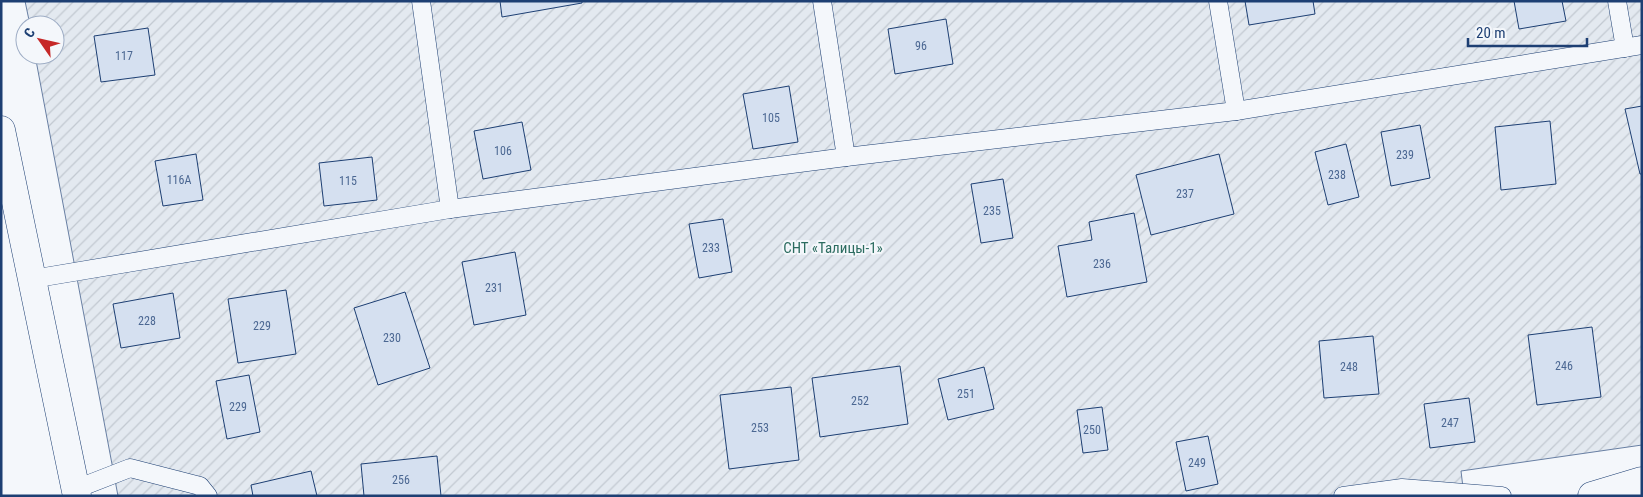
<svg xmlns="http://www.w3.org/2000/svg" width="1643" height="497" font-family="'Roboto Condensed',sans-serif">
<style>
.garden{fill:url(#garden-furrows);stroke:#687fa3}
.building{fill:#d5e0f0;stroke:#1d3f73}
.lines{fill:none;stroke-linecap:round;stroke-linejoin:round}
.service-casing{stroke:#1d3f73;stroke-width:19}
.minor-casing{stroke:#1d3f73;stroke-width:29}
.service{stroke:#f4f7fb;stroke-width:18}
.minor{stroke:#f4f7fb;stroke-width:28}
.labels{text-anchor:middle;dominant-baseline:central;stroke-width:4;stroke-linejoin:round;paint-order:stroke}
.number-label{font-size:12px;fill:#4b6792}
.park-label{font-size:15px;fill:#2c6c60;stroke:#f4f7fb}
</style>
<defs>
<pattern id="garden-furrows" width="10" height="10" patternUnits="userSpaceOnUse" patternTransform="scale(1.25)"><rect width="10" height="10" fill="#e3e9f0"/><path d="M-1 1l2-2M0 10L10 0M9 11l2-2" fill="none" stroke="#c2c9d1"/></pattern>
</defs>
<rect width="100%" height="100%" fill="#f4f7fb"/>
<!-- garden -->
<polygon class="garden" points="25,1 1642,1 1642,445 1461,471 1464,496 118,496 35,55 55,55 55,25 30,25"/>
<!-- building -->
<g class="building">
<polygon points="500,1 582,1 582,3 502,17"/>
<polygon points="1245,1 1313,1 1315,14 1249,25"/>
<polygon points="1514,1 1562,1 1566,21 1519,29"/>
<polygon points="946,19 953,64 895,74 888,29"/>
<polygon points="148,28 155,75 101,82 94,36"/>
<polygon points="789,86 798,142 753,149 743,94"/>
<polygon points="1642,106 1642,174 1640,174 1625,109"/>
<polygon points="1550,121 1556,184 1501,190 1495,127"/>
<polygon points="522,122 531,170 483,179 474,131"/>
<polygon points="1420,125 1430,178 1391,186 1381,132"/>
<polygon points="1346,144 1359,197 1328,205 1315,152"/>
<polygon points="196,154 203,200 163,206 155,161"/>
<polygon points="1219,154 1234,214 1151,235 1136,175"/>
<polygon points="372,157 377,200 324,206 319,163"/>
<polygon points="1003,179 1013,238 981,243 971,184"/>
<polygon points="1134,213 1147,282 1067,297 1058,246 1092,240 1089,222"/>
<polygon points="723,219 732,272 699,278 689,224"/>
<polygon points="515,252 526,315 474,325 462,262"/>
<polygon points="286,290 296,354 238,363 228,299"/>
<polygon points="405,292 430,368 378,385 354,308"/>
<polygon points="173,293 180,338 121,348 113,304"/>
<polygon points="1592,327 1601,397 1537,405 1528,335"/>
<polygon points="1373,336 1379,394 1324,398 1319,341"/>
<polygon points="900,366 908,424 820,437 812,378"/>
<polygon points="984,367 994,409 948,420 938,379"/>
<polygon points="249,375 260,432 227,439 216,381"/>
<polygon points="791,387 799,460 729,469 720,395"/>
<polygon points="1469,398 1475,442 1430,448 1424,404"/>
<polygon points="1102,407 1108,450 1083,453 1077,410"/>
<polygon points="1208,436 1218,484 1186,491 1176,442"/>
<polygon points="437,456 441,496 364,496 361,464"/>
<polygon points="311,471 317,496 253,496 251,485"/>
</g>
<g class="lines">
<defs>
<g id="service">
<polyline points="421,1 450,209"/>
<polyline points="822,1 846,157"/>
<polyline points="1218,1 1236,111"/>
<polyline points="1617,1 1625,48"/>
<polyline points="32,279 450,209 846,157 1236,111 1642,45"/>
<polyline points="76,489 130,468 200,486 208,496"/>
<polyline points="1343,496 1402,488 1502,496"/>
</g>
<g id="minor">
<polyline points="1,130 77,496"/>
<polyline points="1592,496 1642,481"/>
</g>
</defs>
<!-- service casing -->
<use href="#service" class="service-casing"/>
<!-- minor casing -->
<use href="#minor" class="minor-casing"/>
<!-- service -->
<use href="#service" class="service"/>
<!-- minor -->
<use href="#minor" class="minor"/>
</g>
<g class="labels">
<!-- number labels -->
<g class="number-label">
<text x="921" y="46">96</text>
<text x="124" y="56">117</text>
<text x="771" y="118">105</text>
<text x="503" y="151">106</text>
<text x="1405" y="155">239</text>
<text x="1337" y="175">238</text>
<text x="179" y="180">116А</text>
<text x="348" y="181">115</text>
<text x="1185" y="194">237</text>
<text x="992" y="211">235</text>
<text x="711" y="248">233</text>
<text x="1102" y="264">236</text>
<text x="494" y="288">231</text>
<text x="147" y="321">228</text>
<text x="262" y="326">229</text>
<text x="392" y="338">230</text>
<text x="1564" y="366">246</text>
<text x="1349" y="367">248</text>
<text x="966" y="394">251</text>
<text x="860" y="401">252</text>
<text x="238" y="407">229</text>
<text x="1450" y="423">247</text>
<text x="760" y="428">253</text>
<text x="1092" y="430">250</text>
<text x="1197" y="463">249</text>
<text x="401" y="480">256</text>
</g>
<!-- park labels -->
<g class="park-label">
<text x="833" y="248">СНТ «Талицы-1»</text>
</g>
</g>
<!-- border -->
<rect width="1643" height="497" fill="none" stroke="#1d3f73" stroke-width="5"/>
<!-- north arrow -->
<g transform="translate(40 40) rotate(304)"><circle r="24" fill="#f4f7fb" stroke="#9eadc5"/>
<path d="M0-4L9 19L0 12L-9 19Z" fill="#c62828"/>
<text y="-8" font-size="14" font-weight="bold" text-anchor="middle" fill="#1d3f73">С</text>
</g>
<!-- scale -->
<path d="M1468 38v8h119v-8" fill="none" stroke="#1d3f73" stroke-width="2.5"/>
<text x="1476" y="38" font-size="15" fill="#1d3f73" stroke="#f4f7fb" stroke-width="4" paint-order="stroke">20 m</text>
</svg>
